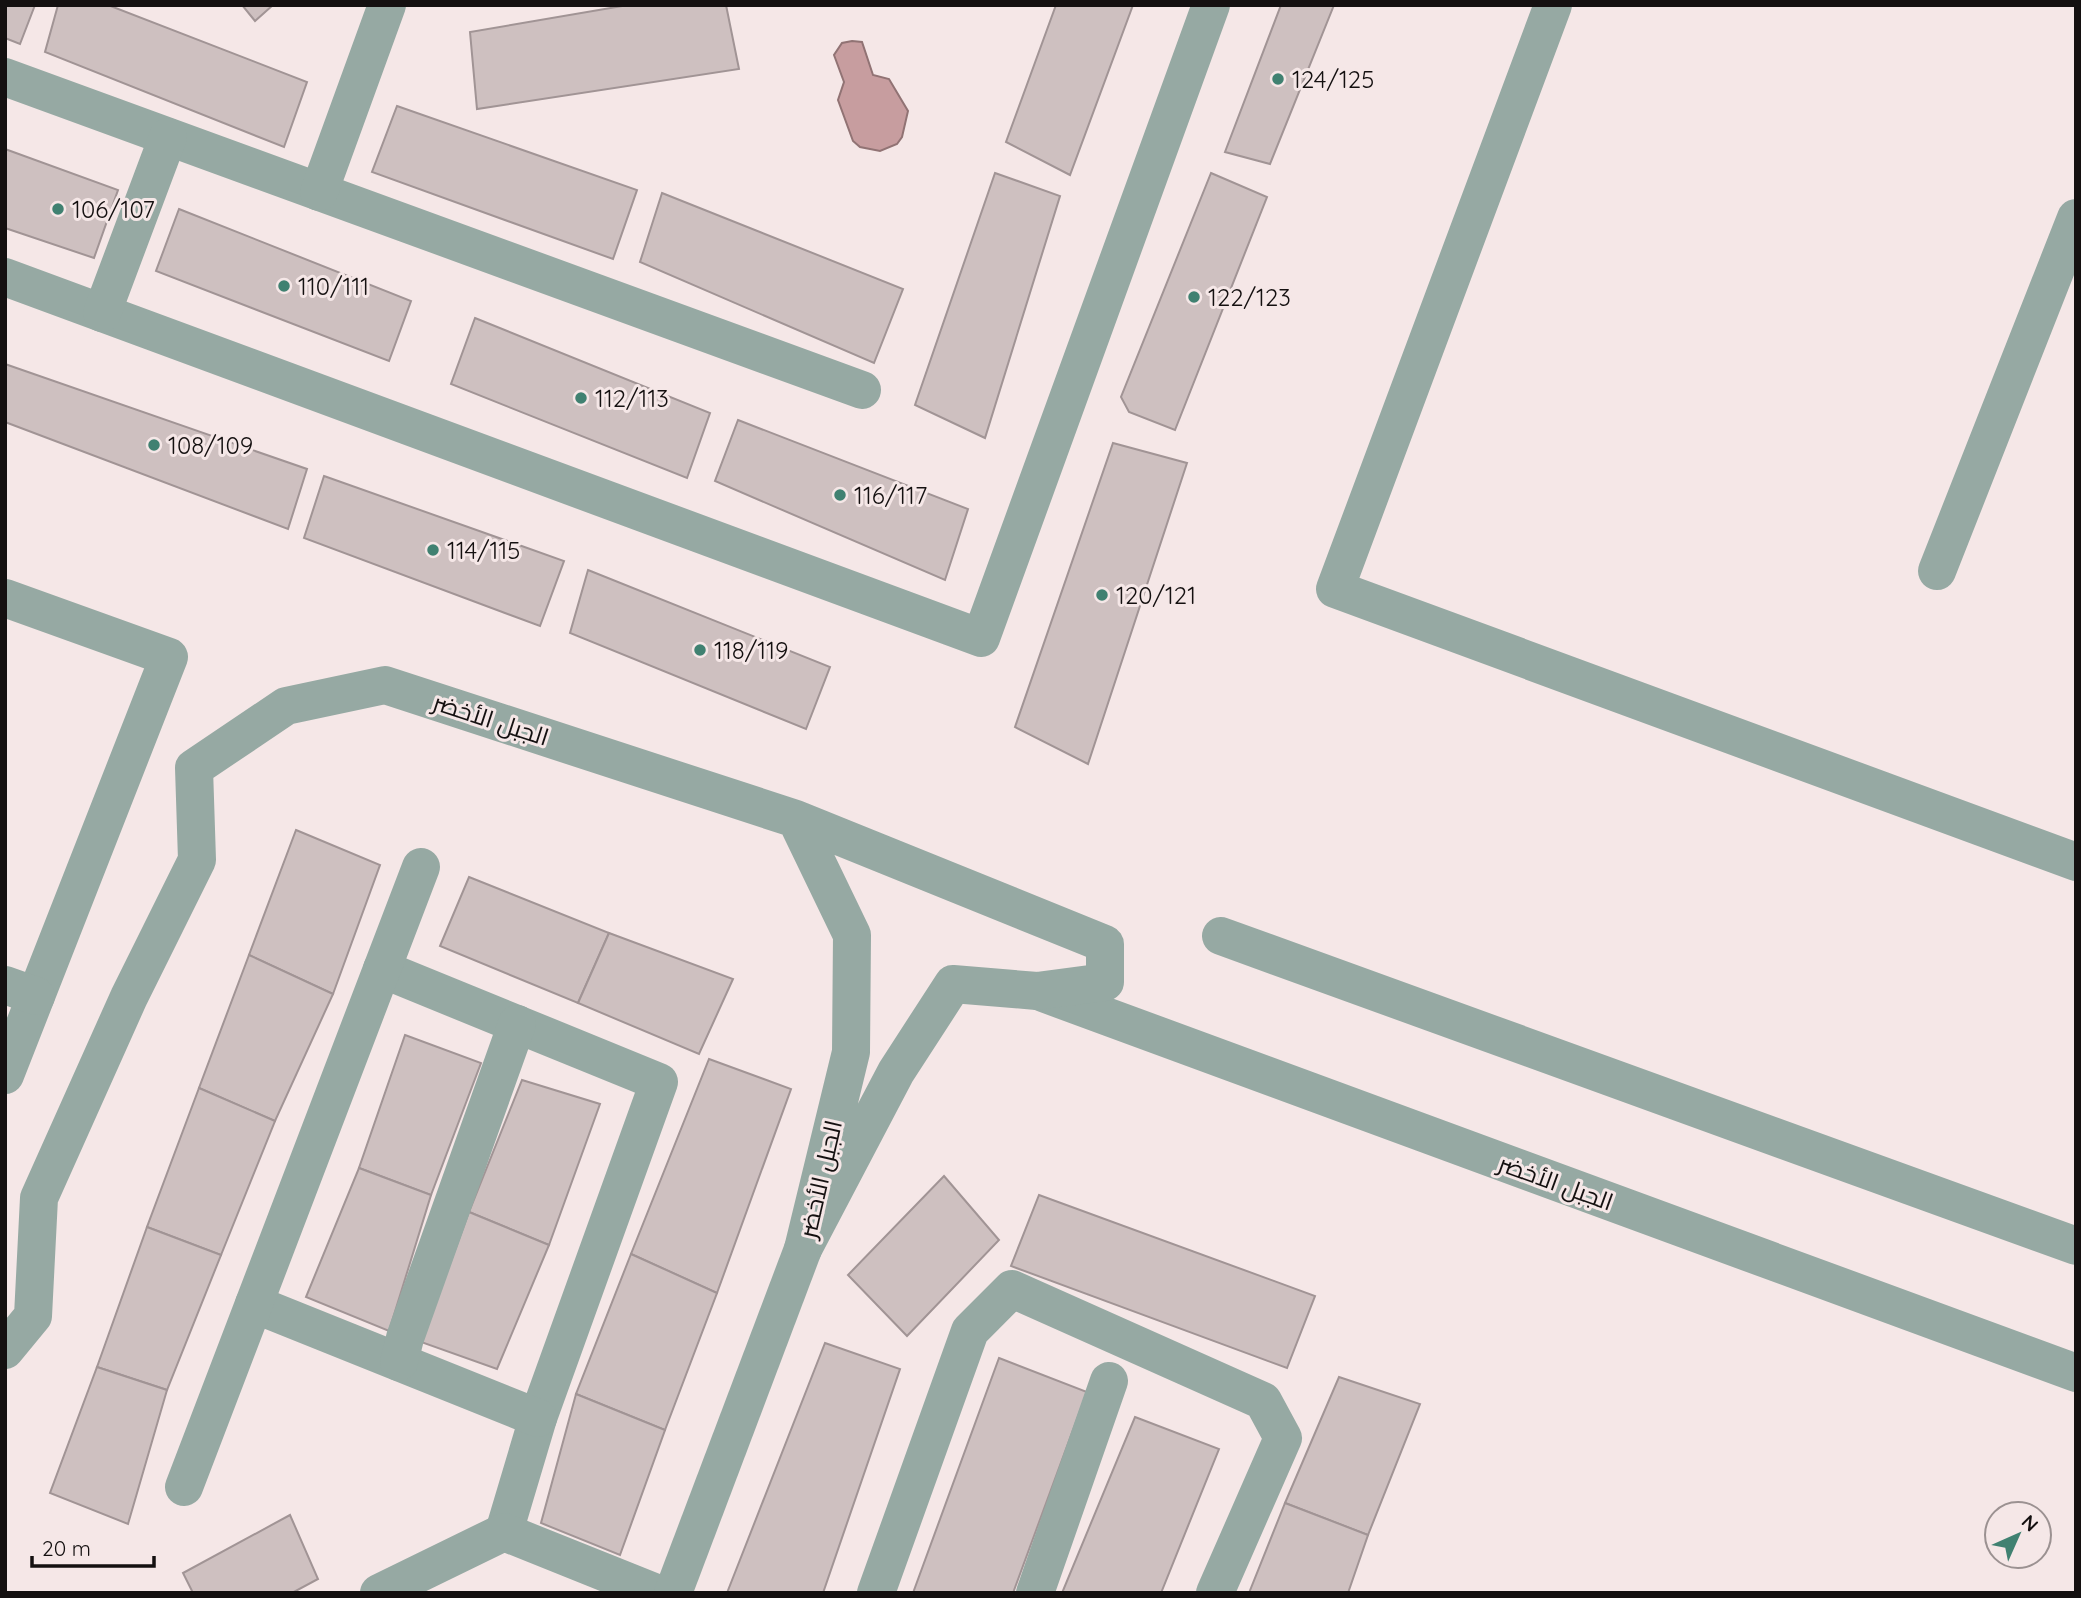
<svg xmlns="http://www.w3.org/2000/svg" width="2081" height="1598" font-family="Quicksand,Cairo,sans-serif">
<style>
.water{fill:#c79d9f;stroke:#917374;stroke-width:2}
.building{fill:#cec0c0;stroke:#a19495;stroke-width:2}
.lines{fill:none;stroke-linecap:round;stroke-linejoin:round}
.minor{stroke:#96a9a3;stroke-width:38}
.poi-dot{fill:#408171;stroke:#f5e7e7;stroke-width:2.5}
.labels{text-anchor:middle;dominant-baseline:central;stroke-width:6;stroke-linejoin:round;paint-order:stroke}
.poi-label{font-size:24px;fill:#141010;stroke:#f5e7e7;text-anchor:start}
.street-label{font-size:24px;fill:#141010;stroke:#f5e7e7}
</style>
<rect width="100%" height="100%" fill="#f5e7e7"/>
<!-- water -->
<polygon class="water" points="852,41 862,42 873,75 889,79 908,111 902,137 897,144 880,151 860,147 853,141 838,100 844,82 834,55 842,43"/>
<!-- building -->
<g class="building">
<polygon points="5,5 35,5 20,44 5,38"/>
<polygon points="58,5 108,5 307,82 284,147 45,52"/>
<polygon points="242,5 273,5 255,21"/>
<polygon points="628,5 726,5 739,69 477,109 470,32"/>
<polygon points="1056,5 1133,5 1070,175 1006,142"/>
<polygon points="1281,5 1334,5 1270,164 1225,152"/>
<polygon points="397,106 637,190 613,259 372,172"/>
<polygon points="5,149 118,190 94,258 5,228"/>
<polygon points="995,173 1060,196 985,438 915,405"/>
<polygon points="1211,173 1267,197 1175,430 1129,412 1121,397"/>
<polygon points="662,193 903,289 874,363 640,262"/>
<polygon points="179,209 411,301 389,361 156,271"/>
<polygon points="475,318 710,413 687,478 451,384"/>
<polygon points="5,364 307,469 288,529 5,422"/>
<polygon points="738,420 968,509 945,580 715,481"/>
<polygon points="1113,443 1187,463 1088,764 1015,727"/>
<polygon points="324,476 564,561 540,626 304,538"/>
<polygon points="588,570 830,667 806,729 570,633"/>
<polygon points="296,830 380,865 333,994 249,955"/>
<polygon points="469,877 609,933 578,1003 440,946"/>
<polygon points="609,933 733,979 699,1054 578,1003"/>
<polygon points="249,955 333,994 275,1121 199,1088"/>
<polygon points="405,1035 481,1063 431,1195 359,1168"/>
<polygon points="709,1059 791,1089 717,1293 631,1254"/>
<polygon points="522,1080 600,1104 549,1245 469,1212"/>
<polygon points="199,1088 275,1121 221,1255 147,1227"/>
<polygon points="359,1168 431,1195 389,1331 306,1297"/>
<polygon points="944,1176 999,1240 907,1336 848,1275"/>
<polygon points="1039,1195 1315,1296 1287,1368 1011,1266"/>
<polygon points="469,1212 549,1245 497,1369 421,1342"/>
<polygon points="147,1227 221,1255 167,1390 97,1367"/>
<polygon points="631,1254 717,1293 665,1430 576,1394"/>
<polygon points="825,1343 900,1369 823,1593 727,1593"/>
<polygon points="999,1358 1087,1392 1013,1593 913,1593"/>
<polygon points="97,1367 167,1390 128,1524 50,1493"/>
<polygon points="1339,1377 1420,1404 1368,1535 1285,1503"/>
<polygon points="576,1394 665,1430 620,1555 541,1523"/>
<polygon points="1135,1417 1219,1449 1161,1593 1062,1593"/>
<polygon points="1285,1503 1368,1535 1348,1593 1249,1593"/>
<polygon points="290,1515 318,1579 292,1593 193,1593 183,1573"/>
</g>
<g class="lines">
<!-- minor -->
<g class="minor">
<polyline points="1553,5 1335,589 2076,862"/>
<polyline points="5,77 862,390"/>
<polyline points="319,192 387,5"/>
<polyline points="5,277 981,638 1211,5"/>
<polyline points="102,313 168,137"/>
<polyline points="1937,571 2076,218"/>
<polyline points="5,598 169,657 5,1075"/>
<polyline points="1221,936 2076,1246"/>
<polyline points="382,969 659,1082 538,1418 504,1532"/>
<polyline points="5,985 36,996"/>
<polyline points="1043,993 2076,1373"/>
<polyline points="254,1304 538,1418"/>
<polyline points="5,1350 33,1316 39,1198 129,997 197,860 194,768 286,706 385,685 796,819 852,935 851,1052 803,1249 896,1072 953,984 1037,991 1105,982 1105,944 796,819"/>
<polyline points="399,1362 405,1338 517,1024"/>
<polyline points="184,1487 421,867"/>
<polyline points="379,1593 504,1532 656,1593"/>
<polyline points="673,1593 803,1249"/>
<polyline points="876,1593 970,1331 1012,1289 1263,1401 1283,1438 1215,1593"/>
<polyline points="1035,1593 1109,1381"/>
</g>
</g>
<!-- markers -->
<g class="poi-dot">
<circle cx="1278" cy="79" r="7"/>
<circle cx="58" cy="209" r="7"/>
<circle cx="284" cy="286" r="7"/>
<circle cx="1194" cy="297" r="7"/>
<circle cx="581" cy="398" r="7"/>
<circle cx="154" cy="445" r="7"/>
<circle cx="840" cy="495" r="7"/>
<circle cx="433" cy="550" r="7"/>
<circle cx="1102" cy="595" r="7"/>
<circle cx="700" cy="650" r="7"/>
</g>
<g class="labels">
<!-- poi labels -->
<g class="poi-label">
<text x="1292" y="79">124/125</text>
<text x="72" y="209">106/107</text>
<text x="298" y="286">110/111</text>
<text x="1208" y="297">122/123</text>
<text x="595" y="398">112/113</text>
<text x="168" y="445">108/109</text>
<text x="854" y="495">116/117</text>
<text x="447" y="550">114/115</text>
<text x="1116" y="595">120/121</text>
<text x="714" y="650">118/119</text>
</g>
<!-- street labels -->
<g class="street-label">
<text transform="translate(491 719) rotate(18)">الجبل الأخضر</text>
<text transform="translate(820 1179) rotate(-77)">الجبل الأخضر</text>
<text transform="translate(1556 1182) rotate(20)">الجبل الأخضر</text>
</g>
</g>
<!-- border -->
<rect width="2081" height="1598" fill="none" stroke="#141010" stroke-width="14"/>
<!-- north arrow -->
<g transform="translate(2018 1535) rotate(45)"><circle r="33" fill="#f5e7e7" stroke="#9b9191" stroke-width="2"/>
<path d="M0-5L12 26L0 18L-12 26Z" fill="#408171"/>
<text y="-10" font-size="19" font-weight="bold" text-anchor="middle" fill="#141010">N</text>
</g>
<!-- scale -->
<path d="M32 1556v10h122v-10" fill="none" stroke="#141010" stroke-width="3.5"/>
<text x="42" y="1556" font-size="21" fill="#141010" stroke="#f5e7e7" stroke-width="5" paint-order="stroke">20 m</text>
</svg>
